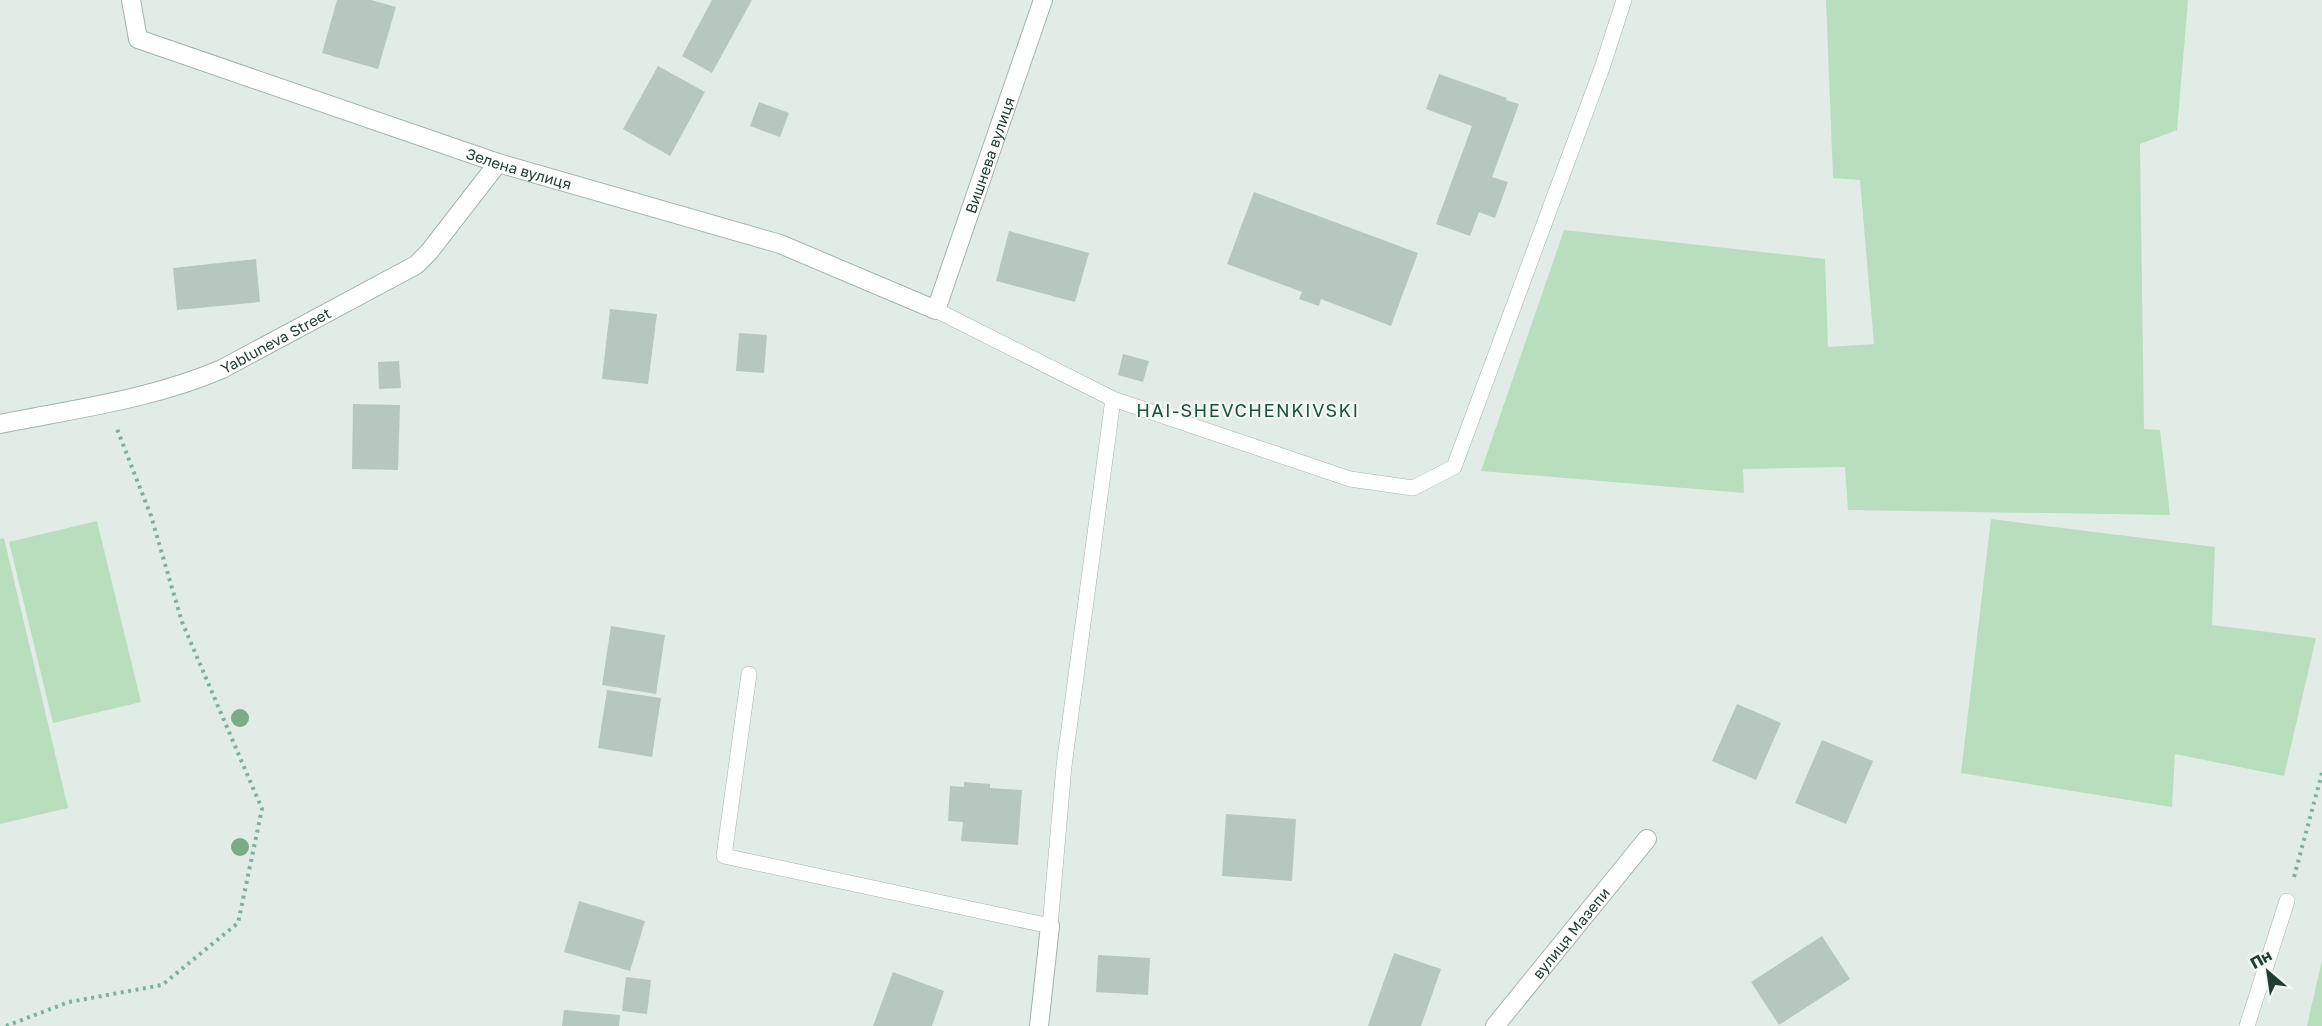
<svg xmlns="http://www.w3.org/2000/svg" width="2322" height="1026" font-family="'Golos Text',sans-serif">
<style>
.green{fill:#b9debe}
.building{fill:#b6c7be}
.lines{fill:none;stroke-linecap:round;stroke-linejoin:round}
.lane-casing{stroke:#a4b4ac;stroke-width:16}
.street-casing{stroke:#a4b4ac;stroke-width:20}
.path{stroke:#80b19b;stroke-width:4;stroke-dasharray:3 4.5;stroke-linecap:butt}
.lane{stroke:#fff;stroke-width:15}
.street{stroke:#fff;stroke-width:18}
.tree{fill:#7cab88}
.labels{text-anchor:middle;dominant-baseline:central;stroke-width:4.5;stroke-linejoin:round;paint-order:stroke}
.street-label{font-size:15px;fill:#213e32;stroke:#f2f9f4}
.quarter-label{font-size:18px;letter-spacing:1.5px;fill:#1c513c;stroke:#f2f9f4}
</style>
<rect width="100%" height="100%" fill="#e1ece6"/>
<!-- green -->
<g class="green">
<polygon points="1826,0 2188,0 2177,130 2140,144 2144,429 2160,430 2170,515 1848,510 1845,467 1743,469 1744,493 1481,471 1564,230 1825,259 1828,347 1874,344 1860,180 1833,178"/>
<polygon points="1991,519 2215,547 2212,625 2316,638 2284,776 2175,754 2172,807 1961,773"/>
<polygon points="97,521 141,702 53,723 9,542"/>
<polygon points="4,538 68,808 0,824 0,539"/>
<polygon points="2322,960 2322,1026 2307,1026"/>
</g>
<!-- building -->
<g class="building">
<polygon points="337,0 371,0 396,7 378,69 322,53"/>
<polygon points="712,0 752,0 712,73 682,56"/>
<polygon points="658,66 705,92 670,156 623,129"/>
<polygon points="1439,74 1507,98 1506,100 1519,104 1492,177 1508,182 1495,218 1479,212 1470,236 1436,224 1472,126 1426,109"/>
<polygon points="759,102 789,113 780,137 750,126"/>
<polygon points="1254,192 1418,253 1391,326 1321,299 1319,306 1299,299 1302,292 1227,264"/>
<polygon points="1009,231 1089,253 1075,302 996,281"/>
<polygon points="256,259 260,302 177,310 173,268"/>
<polygon points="610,309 657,314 648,384 602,379"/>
<polygon points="739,333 767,335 764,373 736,371"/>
<polygon points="1123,354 1149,361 1143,382 1118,375"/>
<polygon points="399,361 401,388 379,389 378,362"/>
<polygon points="353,404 400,405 398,470 352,469"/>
<polygon points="611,626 665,635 656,694 602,685"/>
<polygon points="607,690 661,698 652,757 598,748"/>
<polygon points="1737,704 1781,723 1756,780 1712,761"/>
<polygon points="1822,740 1873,761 1846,824 1795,803"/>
<polygon points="964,782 990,784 990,788 1022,790 1018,845 961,841 963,822 948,821 950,786 964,787"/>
<polygon points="1226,814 1296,819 1292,881 1222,876"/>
<polygon points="579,901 645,921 630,971 564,952"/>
<polygon points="1822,936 1850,979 1779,1025 1751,982"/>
<polygon points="1394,953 1441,969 1421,1026 1368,1026"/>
<polygon points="1098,955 1150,958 1148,995 1096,992"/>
<polygon points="893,972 944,991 932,1026 873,1026"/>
<polygon points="626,977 651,980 647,1014 622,1011"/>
<polygon points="564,1010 620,1015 619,1026 562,1026"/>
</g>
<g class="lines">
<defs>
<g id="lane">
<polyline points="936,310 1113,399 1350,479 1413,488 1454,467 1602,68 1624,0"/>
<polyline points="749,674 724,856 1050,926 1064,766 1113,399"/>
<polyline points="2247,1026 2287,901"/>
</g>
<g id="street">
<path id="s1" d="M 131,0 L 138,39 L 498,163 L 780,244 L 936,310 L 1043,0"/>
<path id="s2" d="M 0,424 C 74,409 153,399 222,369 L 416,265 L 429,252 L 498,163"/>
<polyline points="1039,1026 1050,926"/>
<path id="s3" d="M 1495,1026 L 1647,839"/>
</g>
</defs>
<!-- lane casing -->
<use href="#lane" class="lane-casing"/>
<!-- street casing -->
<use href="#street" class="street-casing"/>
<!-- path -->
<g class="path">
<polyline points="2294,877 2322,773"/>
<polyline points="6,1026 69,1002 162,985 238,923 262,809 182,622 151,516 117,429"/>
</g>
<!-- lane -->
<use href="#lane" class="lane"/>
<!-- street -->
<use href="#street" class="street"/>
</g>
<!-- trees -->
<g class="tree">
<circle cx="240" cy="718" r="9"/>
<circle cx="240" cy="847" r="9"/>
</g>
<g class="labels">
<!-- street labels -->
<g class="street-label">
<text stroke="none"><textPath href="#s1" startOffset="1047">Вишнева вулиця</textPath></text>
<text stroke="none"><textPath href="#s1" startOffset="442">Зелена вулиця</textPath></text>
<text stroke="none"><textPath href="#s2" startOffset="290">Yabluneva Street</textPath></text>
<text stroke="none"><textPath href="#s3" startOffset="120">вулиця Мазепи</textPath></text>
</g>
<!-- quarter labels -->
<g class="quarter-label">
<text x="1248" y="410">HAI-SHEVCHENKIVSKI</text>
</g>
</g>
<!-- north arrow -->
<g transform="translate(2268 972) rotate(331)" stroke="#f2f9f4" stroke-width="4.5" paint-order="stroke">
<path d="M0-4.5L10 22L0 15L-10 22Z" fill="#213e32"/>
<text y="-9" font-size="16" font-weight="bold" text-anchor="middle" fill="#213e32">Пн</text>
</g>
</svg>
